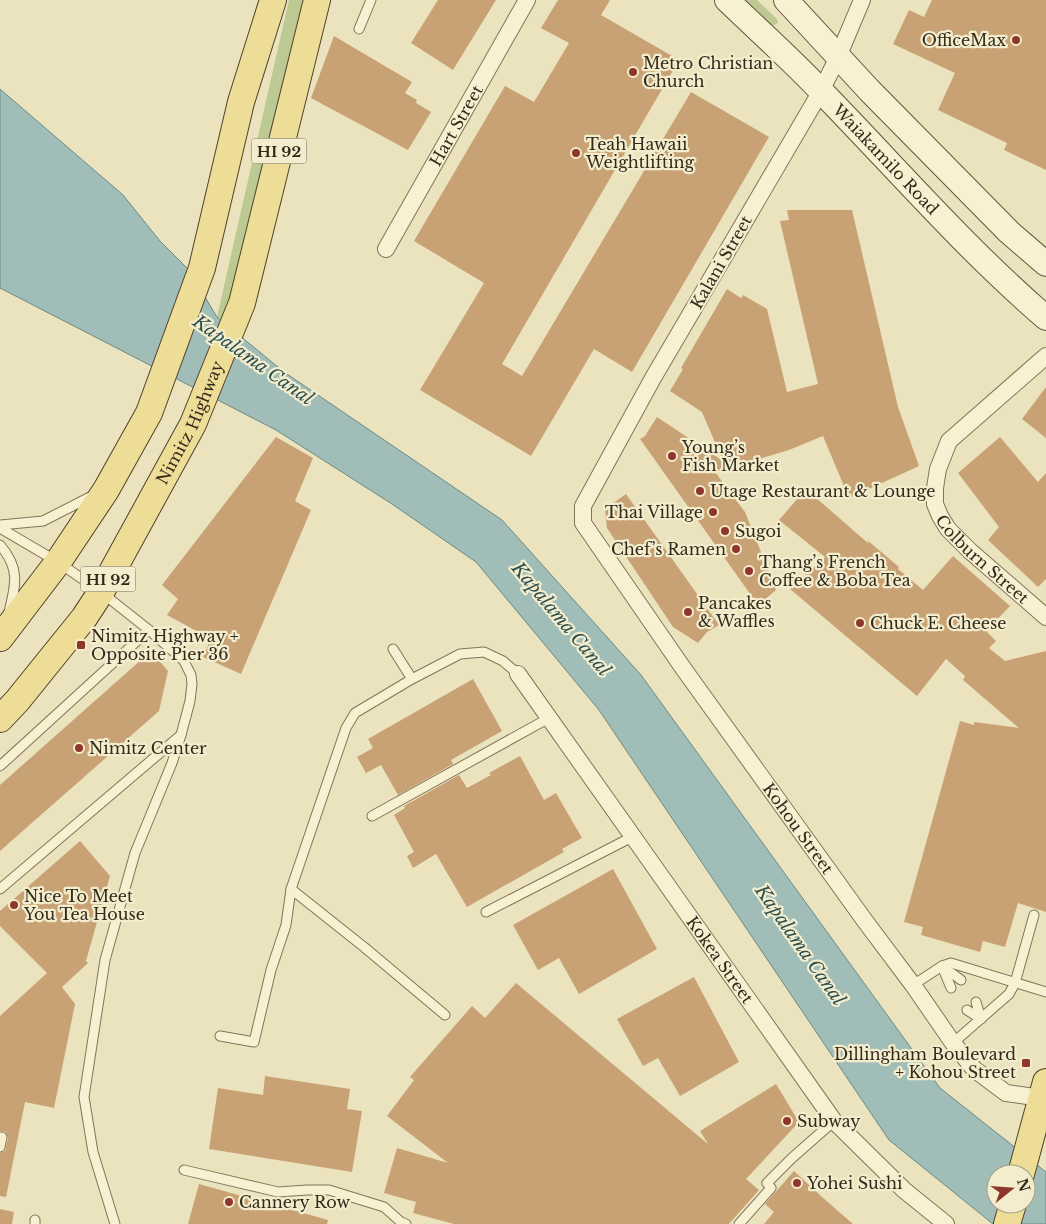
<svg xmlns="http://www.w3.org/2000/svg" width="1046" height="1224" font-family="'Libre Baskerville',serif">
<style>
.grass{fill:#bcc993}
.water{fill:#a1bdb8;stroke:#6a8a86;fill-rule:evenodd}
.building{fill:#c8a275}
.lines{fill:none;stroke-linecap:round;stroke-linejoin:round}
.lane-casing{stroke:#837458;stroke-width:11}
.street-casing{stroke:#837458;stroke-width:18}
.secondary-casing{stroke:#64553b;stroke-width:26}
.primary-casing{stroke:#50412c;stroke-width:28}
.lane{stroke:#f7f0d1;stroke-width:9}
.street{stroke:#f7f0d1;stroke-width:16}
.secondary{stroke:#f7f0d1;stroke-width:24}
.primary{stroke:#eedd96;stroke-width:26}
.poi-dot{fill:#8f362a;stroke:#f3edcd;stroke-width:2}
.labels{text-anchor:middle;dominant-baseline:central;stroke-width:4.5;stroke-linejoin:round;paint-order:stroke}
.shield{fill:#f3edcd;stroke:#6d6451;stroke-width:1}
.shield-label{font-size:15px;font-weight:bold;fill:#332a1c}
.poi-label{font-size:16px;fill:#332a1c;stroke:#f3edcd;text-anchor:start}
.street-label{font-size:16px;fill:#332a1c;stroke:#f3edcd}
.water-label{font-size:18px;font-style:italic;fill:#2c5052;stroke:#f3edcd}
</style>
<rect width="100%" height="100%" fill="#ebe3be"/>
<!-- grass -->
<g class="grass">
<polygon points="289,0 310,0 233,330 217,317"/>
<polygon points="738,0 757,0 777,19 778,23 770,27"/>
</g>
<!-- water -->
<path class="water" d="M 0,89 L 123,195 L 160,241 L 188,269 L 217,317 L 284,372 L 502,520 L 641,675 L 940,1088 L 1046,1172 L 1046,1224 L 993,1224 L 889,1140 L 599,710 L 476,562 L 392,504 L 276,430 L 0,288 ZM 996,1174 L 1026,1174 L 1026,1204 L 996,1204 Z"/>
<!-- building -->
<g class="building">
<polygon points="438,0 496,0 453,70 411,43"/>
<polygon points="558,0 610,0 601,15 679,60 502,364 522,376 691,92 769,137 632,372 594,349 531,456 420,390 484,283 414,241 505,86 534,102 569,43 541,28"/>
<polygon points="932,0 1046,0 1046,170 1004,150 1007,143 938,110 955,73 893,44 909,10 924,17"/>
<polygon points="334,36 412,82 405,93 417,100 416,103 431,112 408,150 311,98"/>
<polygon points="787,210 852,210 898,407 919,466 849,498 823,436 789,450 715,472 745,512 776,590 758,605 640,439 645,436 657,417 723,461 702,412 670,391 683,369 681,368 727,289 741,298 743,295 767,309 787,392 818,384 780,221 789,220"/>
<polygon points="1046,387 1046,438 1022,419"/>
<polygon points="276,437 313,458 295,501 311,510 241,674 203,657 211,639 167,615 178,599 162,585"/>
<polygon points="1000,437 1038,482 1046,473 1046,579 1038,587 988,540 999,527 958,473"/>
<polygon points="806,489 869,544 867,540 899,567 898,569 923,590 953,556 1010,606 986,631 996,641 989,648 1005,661 1046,651 1046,912 1018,903 1005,947 983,941 980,952 921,935 923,927 904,922 960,721 974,725 974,722 1019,728 963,680 965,676 946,659 917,696 790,589 825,557 779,520"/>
<polygon points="626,494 719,625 707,632 698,643 673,627 607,528 605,509"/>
<polygon points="151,651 168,671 159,711 0,851 0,785"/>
<polygon points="473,679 502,731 451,760 453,764 398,795 381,765 366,773 357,757 373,748 368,739"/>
<polygon points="520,756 544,800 556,793 582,838 562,849 564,852 467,907 436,854 413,868 407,856 414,852 394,815 405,808 404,806 459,775 467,788 491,775 489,773"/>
<polygon points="80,841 110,876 86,961 88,963 62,987 75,1004 54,1108 25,1102 6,1197 0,1196 0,1153 5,1151 8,1138 6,1132 0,1131 0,1016 47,973 0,926 0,911"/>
<polygon points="613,869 657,949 579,994 559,958 538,970 513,925"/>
<polygon points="694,977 739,1062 680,1096 658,1058 643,1066 617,1019"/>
<polygon points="516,983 708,1144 700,1131 776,1084 799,1122 746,1179 759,1190 729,1224 454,1224 413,1213 416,1202 384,1193 397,1148 448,1163 387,1116 414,1080 410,1077 472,1006 485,1018"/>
<polygon points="265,1076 350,1089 347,1109 362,1111 352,1172 209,1149 218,1088 263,1095"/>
<polygon points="794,1171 822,1197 853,1224 764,1224 774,1212 765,1204"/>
<polygon points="199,1184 328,1220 327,1224 188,1224"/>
<polygon points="0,1209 14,1212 12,1224 0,1224"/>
</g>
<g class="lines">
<defs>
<g id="lane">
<polyline points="359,29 371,0"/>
<polyline points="0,525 43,521 92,496"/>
<polyline points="0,528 58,562 101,592 149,630 184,661 191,675 192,684 190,701 181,735 172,763 135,853 105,960 84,1097 93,1152 115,1224"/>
<path d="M 0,545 C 20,568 16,584 9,612"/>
<polyline points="393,649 412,679"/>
<polyline points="0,766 149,630"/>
<polyline points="372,816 549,718"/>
<polyline points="0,889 181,735"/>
<polyline points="291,889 364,947 445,1015"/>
<polyline points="486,912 634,836"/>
<polyline points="913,985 942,966 951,963 1046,992"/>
<polyline points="951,988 942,966 961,980"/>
<polyline points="967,1010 981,1019 976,1002"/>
<polyline points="220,1036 254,1042 271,970 286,925 291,889 346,728 355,713 412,679 460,654 484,652 503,661 518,674"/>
<polyline points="953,1043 1009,994 1015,983 1034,915"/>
<polyline points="0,1137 2,1137 0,1147"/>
<polyline points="184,1170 278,1192 307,1190 329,1190 384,1207 401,1222 406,1224"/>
<polyline points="35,1224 35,1220"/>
<polyline points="739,1224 771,1188 767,1183 792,1158 834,1121"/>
</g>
<g id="street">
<path id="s1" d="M 862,0 L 838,57 L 821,91 L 653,378 L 583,506 L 583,523 L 683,668 L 865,921 L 913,985 L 953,1043 L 974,1069 L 1006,1093 L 1042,1098"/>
<path id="s2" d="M 386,249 L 527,0"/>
<path id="s3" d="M 1046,356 L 949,441 L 938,469 L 935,488 L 935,504 L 940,516 L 948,529 L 970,551 L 1046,617"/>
<path id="s4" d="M 518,674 L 834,1121 L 904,1190 L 946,1224"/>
</g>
<g id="secondary">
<path id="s5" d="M 727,0 C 759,31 792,60 822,92 C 896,168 965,248 1046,318"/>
<polyline points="786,0 870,91 1009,232 1046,264"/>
</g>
<g id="primary">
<polyline points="0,638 58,562 106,490 149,413 202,268 241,102 273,0"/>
<path id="s6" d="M 0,719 L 17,701 L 84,618 L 101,592 L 193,424 L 242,303 L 317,0"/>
<polyline points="1021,1174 1046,1082"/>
<polyline points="1007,1224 1013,1204"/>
</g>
</defs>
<!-- lane casing -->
<use href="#lane" class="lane-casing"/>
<!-- street casing -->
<use href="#street" class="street-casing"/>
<!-- secondary casing -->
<use href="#secondary" class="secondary-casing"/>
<!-- primary casing -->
<use href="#primary" class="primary-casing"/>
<!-- lane -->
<use href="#lane" class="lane"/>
<!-- street -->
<use href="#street" class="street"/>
<!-- secondary -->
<use href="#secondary" class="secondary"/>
<!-- primary -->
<use href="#primary" class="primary"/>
</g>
<!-- markers -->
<g class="poi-dot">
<circle cx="1016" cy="40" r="5"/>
<circle cx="633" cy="72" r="5"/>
<circle cx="576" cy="153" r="5"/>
<circle cx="672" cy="456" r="5"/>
<circle cx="700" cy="491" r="5"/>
<circle cx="713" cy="512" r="5"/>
<circle cx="725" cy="531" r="5"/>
<circle cx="736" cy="549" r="5"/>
<circle cx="749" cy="571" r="5"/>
<circle cx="688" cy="612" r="5"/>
<circle cx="860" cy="623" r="5"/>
<rect x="76" y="640" width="10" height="10" rx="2.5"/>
<circle cx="79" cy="748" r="5"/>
<circle cx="14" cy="905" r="5"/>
<rect x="1021" y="1058" width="10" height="10" rx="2.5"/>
<circle cx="787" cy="1121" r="5"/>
<circle cx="797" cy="1183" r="5"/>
<circle cx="229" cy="1202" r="5"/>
</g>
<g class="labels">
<!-- shield labels -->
<g class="shield">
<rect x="251.5" y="138.5" width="55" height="25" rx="4"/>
<rect x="80.5" y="566.5" width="55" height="25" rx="4"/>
</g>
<g class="shield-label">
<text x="279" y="151">HI 92</text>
<text x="108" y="579">HI 92</text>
</g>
<!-- poi labels -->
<g class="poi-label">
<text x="1006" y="40" text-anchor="end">OfficeMax</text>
<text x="643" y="63">Metro Christian<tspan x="643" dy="18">Church</tspan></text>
<text x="586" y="144">Teah Hawaii<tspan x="586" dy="18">Weightlifting</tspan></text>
<text x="682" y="447">Young’s<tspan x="682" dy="18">Fish Market</tspan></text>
<text x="710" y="491">Utage Restaurant &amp; Lounge</text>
<text x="703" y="512" text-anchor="end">Thai Village</text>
<text x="735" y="531">Sugoi</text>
<text x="726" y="549" text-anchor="end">Chef’s Ramen</text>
<text x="759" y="562">Thang’s French<tspan x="759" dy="18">Coffee &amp; Boba Tea</tspan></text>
<text x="698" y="603">Pancakes<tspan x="698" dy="18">&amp; Waffles</tspan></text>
<text x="870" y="623">Chuck E. Cheese</text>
<text x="91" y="636">Nimitz Highway +<tspan x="91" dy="18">Opposite Pier 36</tspan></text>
<text x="89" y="748">Nimitz Center</text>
<text x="24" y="896">Nice To Meet<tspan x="24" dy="18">You Tea House</tspan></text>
<text x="1016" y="1054" text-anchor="end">Dillingham Boulevard<tspan x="1016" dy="18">+ Kohou Street</tspan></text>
<text x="797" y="1121">Subway</text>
<text x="807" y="1183">Yohei Sushi</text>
<text x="239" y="1202">Cannery Row</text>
</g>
<!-- street labels -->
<g class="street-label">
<text stroke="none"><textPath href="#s2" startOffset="142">Hart Street</textPath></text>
<text stroke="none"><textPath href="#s5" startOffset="225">Waiakamilo Road</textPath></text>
<text transform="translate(721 262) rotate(-60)">Kalani Street</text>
<text stroke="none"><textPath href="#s6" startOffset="354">Nimitz Highway</textPath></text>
<text stroke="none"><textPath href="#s3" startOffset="268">Colburn Street</textPath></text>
<text stroke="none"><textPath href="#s1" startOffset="969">Kohou Street</textPath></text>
<text stroke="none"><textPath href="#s4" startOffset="350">Kokea Street</textPath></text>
</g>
<!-- water labels -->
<g class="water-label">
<text transform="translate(253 360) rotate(35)">Kapalama Canal</text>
<text transform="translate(561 619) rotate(50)">Kapalama Canal</text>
<text transform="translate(800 945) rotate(55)">Kapalama Canal</text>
</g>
</g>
<!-- north arrow -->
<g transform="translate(1011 1189) rotate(73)"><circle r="24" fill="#f3edcd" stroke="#a69f86"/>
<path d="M0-4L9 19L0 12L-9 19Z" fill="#8f362a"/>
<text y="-8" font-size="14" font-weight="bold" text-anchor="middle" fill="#332a1c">N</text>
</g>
</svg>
